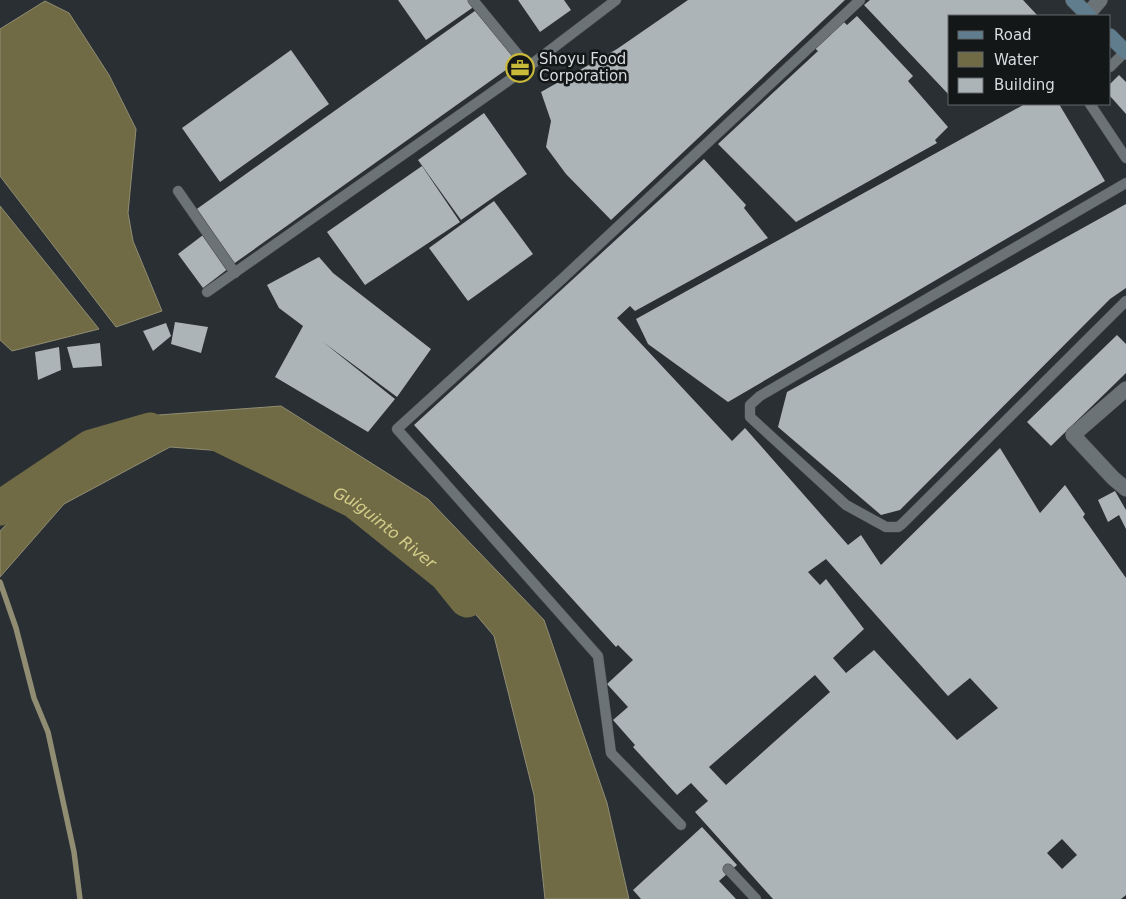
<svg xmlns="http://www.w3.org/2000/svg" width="1126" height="899" font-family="'DejaVu Sans',sans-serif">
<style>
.water{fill:#706b45;stroke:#908d73}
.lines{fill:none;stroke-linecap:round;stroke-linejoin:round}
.stream{stroke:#908d73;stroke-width:5.5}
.river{stroke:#706b45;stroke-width:35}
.building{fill:#acb4b8;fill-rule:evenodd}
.service-casing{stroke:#464a4d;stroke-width:11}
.minor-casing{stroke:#464a4d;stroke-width:16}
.secondary-casing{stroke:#464a4d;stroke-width:16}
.service{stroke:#6c7377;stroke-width:10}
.minor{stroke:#6c7377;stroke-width:15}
.secondary{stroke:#5f7d8d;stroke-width:15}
.labels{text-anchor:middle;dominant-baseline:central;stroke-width:5;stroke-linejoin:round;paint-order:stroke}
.poi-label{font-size:15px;fill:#d9dcdf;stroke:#141718;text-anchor:start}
.water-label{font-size:16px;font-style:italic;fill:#d4cc8a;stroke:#141718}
</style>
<rect width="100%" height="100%" fill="#292f33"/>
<!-- water -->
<g class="water">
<polygon points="45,1 69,13 109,75 136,129 128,213 133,241 162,311 116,327 0,176 0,29"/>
<polygon points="0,206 99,329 12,351 0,340"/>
<polygon points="281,406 428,499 544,620 607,803 629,899 545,899 534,795 494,636 403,528 288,456 170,447 64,504 0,577 0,531 45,484 145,416"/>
</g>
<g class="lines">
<!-- stream -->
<polyline class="stream" points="0,582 16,628 34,698 48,732 74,852 80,899"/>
<!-- river -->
<g class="river">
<path id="s1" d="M 218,434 L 355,501 L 446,574 L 467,600"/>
<polyline points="0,508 91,447 150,430"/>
</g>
</g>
<!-- building -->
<g class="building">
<polygon points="398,0 471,0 475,6 426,40"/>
<polygon points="518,0 564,0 571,10 540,32"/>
<polygon points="688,0 845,0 611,220 566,174 546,147 551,121 541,92 617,49"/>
<polygon points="870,0 1023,0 1038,16 950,16 950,96 864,5"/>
<polygon points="479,8 517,62 232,265 194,211"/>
<polygon points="857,16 913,76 908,81 948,127 935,140 937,143 796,222 718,144 818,51 812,46 841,19 847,25"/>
<polygon points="291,50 329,104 220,182 182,128"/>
<polygon points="1119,75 1126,82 1126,114 1110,96 1110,84"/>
<polygon points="1025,104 1059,104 1105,181 728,402 648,344 636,319"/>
<polygon points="484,113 527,174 461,220 418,160"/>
<path d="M 704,159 L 746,205 L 744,208 L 768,238 L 635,311 L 630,306 L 617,318 L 732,441 L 745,428 L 848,545 L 861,535 L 881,565 L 1000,448 L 1040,513 L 1065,485 L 1085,514 L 1083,517 L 1126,578 L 1126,895 L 1121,899 L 773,899 L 695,812 L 708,801 L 691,783 L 677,795 L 633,747 L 635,745 L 613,720 L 628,707 L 607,684 L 633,660 L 618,645 L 616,647 L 414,425 ZM 826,559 L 948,696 L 970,678 L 998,708 L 957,740 L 874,650 L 846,673 L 833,658 L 864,629 L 826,579 L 820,585 L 808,572 ZM 815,675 L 830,692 L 726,785 L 709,767 ZM 1062,839 L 1077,855 L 1062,869 L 1047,853 Z"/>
<polygon points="422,166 460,222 365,285 327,232"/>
<polygon points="494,201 533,254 468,301 429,248"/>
<polygon points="1126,204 1126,288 1110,299 900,510 881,515 778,427 787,392"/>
<polygon points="203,235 229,268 203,288 178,254"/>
<polygon points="319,257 333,273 431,349 397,397 323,342 395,399 368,432 275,377 303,326 279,308 267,285"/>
<polygon points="175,322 208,327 201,353 171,344"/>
<polygon points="166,323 171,336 153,351 143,331"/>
<polygon points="1117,335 1126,344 1126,373 1051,446 1027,422"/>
<polygon points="100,343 102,366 73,368 67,347"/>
<polygon points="59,347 61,370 38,380 35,352"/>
<polygon points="1115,491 1126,510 1126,529 1119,515 1108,522 1098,500"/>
<polygon points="702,827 737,865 719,881 736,899 641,899 633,890"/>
</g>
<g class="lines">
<defs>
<g id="service">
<polyline points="473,0 528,67"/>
<polyline points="1110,67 1126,51"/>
<polyline points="1090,104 1126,158"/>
<polyline points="1126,183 760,396 750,405 750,417 846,505 886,527 898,527 902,524 1126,301"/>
<polyline points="178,191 235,273"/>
<polyline points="207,292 528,67 616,0"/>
<polyline points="681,825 611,753 598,656 397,429 562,279 860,0"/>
<polyline points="728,869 756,899"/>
</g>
<g id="minor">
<polyline points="1087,15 1100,0"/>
<polyline points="1126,389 1073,435 1113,478 1126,489"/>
</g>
<g id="secondary">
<polyline points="1073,0 1089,16"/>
<polyline points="1110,36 1126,52"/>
</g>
</defs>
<!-- service casing -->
<use href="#service" class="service-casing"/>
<!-- minor casing -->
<use href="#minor" class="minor-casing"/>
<!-- secondary casing -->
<use href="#secondary" class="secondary-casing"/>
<!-- service -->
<use href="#service" class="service"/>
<!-- minor -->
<use href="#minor" class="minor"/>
<!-- secondary -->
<use href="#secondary" class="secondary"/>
</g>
<!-- icons -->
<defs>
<symbol id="office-ring" viewBox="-11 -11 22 22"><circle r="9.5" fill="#141718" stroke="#caba39" stroke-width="1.5"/><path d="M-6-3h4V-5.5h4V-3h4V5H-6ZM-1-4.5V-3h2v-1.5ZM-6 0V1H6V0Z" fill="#caba39"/></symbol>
</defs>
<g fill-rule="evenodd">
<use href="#office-ring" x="504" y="52" width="32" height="32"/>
</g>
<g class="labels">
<!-- poi labels -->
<g class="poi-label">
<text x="539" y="59">Shoyu Food<tspan x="539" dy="17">Corporation</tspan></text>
</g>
<!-- water labels -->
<g class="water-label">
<text stroke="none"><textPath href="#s1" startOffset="192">Guiguinto River</textPath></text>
</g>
</g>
<!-- legend -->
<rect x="948" y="15" width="162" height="90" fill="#141718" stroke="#636668"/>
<rect x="958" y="31" width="25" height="8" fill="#5f7d8d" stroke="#636668"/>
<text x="994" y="40" font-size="15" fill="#d9dcdf">Road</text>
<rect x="958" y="52" width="25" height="15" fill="#706b45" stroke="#636668"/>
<text x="994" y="65" font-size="15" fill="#d9dcdf">Water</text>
<rect x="958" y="78" width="25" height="15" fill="#acb4b8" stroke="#636668"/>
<text x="994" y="90" font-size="15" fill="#d9dcdf">Building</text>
</svg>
